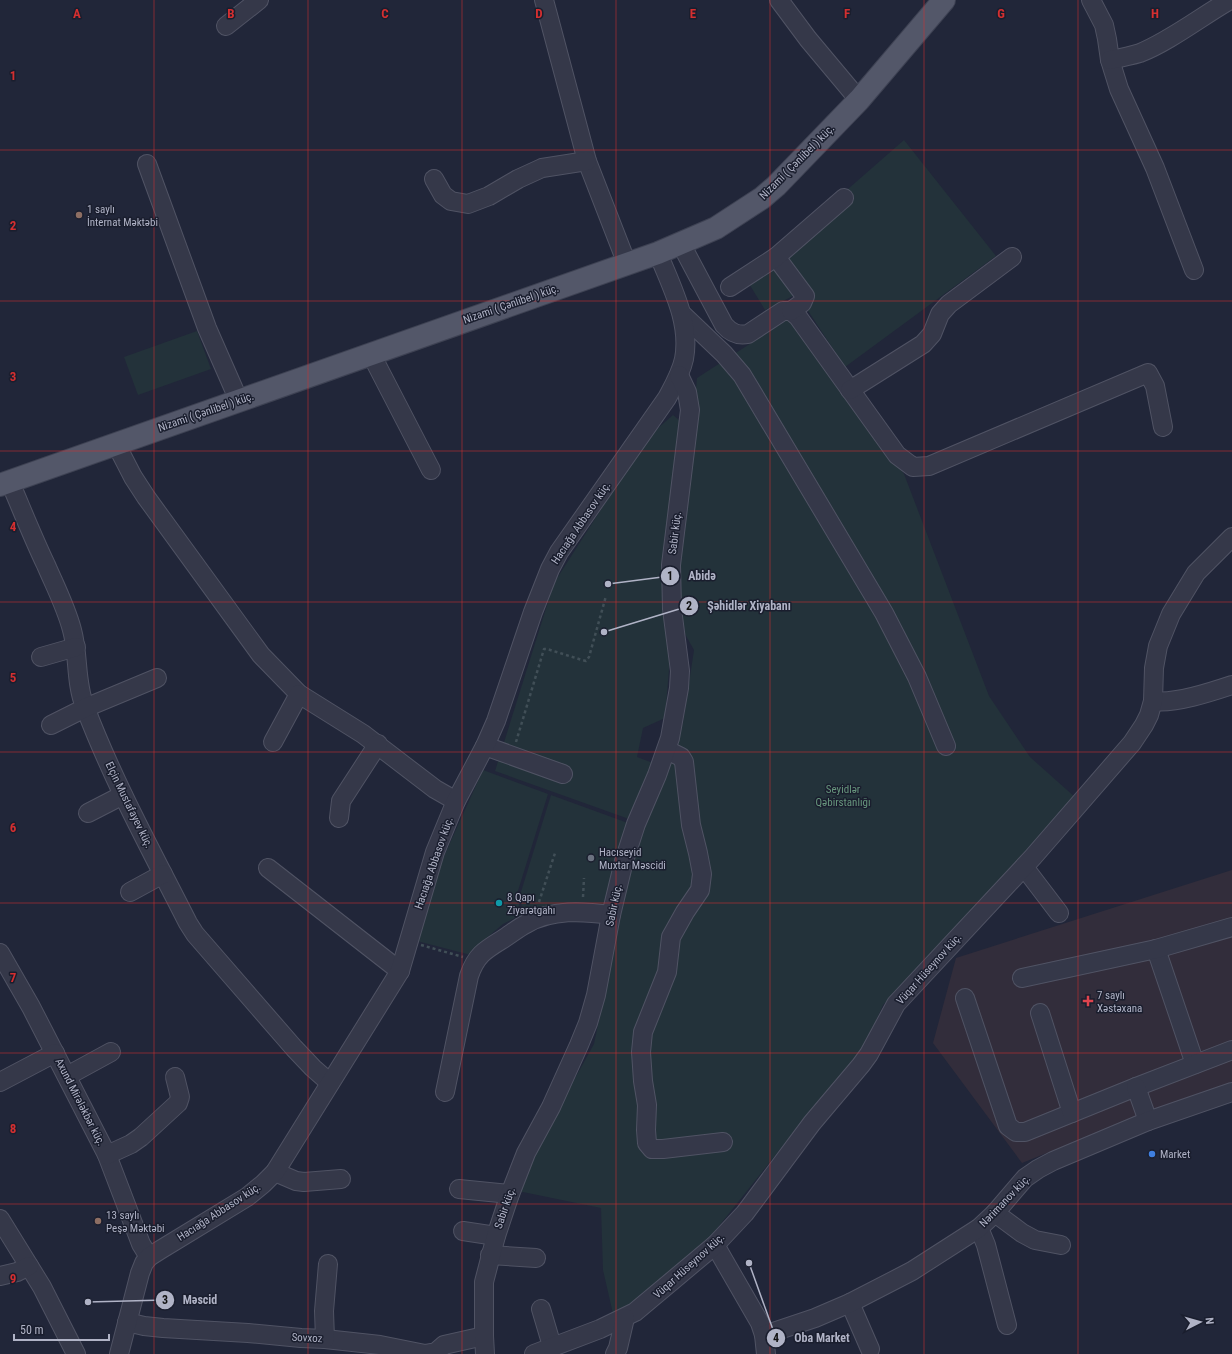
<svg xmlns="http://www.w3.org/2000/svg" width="1232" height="1354" font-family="'Roboto Condensed',sans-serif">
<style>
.medical{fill:#322d3b}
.green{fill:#23323a}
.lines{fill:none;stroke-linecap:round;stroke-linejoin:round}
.minor-casing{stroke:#505364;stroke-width:20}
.major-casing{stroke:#3e4253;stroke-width:24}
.path{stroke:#414f57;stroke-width:2.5;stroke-dasharray:3 3;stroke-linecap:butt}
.minor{stroke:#353849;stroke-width:18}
.major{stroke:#535769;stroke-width:22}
.grid{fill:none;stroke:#d42f30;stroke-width:1;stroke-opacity:0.55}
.education-dot{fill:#8d6e63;stroke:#1a1e2e;stroke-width:1.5}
.worship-dot{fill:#6b7280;stroke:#1a1e2e;stroke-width:1.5}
.culture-dot{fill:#0f9aa8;stroke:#1a1e2e;stroke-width:1.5}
.health-dot{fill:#e0444e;stroke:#1a1e2e;stroke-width:1.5}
.shop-dot{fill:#3f7fe0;stroke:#1a1e2e;stroke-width:1.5}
.labels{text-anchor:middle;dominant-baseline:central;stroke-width:3;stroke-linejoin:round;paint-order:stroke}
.street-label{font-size:11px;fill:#b0b3c6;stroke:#1a1e2e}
.poi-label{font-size:11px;fill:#b0b3c6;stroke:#1a1e2e;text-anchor:start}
.park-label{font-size:11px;fill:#67967d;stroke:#1a1e2e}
.grid-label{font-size:13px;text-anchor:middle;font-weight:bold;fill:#d42f30;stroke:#1a1e2e;stroke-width:3;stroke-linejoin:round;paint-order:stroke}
.leader{fill:none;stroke:#b0b3c6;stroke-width:1.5}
.callout-dot{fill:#b0b3c6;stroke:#1a1e2e;stroke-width:1.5}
.mark-label{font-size:12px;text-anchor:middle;font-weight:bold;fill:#111}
.callout-label{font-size:12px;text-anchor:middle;font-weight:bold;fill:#b0b3c6;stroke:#1a1e2e;stroke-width:3;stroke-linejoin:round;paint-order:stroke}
</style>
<rect width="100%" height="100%" fill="#212639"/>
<!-- medical -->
<polygon class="medical" points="1232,870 1232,1086 1166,1105 1022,1163 933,1043 956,958"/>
<!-- green -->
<g class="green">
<polygon points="904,140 996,256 845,367 797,294 765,310 748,282 785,256 853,199 848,189"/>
<polygon points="790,318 904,474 989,696 1030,757 1076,798 976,910 883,1005 859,1060 793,1133 711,1236 614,1318 603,1270 601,1208 518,1191 529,1161 594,1044 639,827 683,723 694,650 685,634 681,610 678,580 697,378"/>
<polygon points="197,331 211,369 138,395 124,357"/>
<polygon points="673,415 680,421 663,584 663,605 667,606 670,657 665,718 643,728 637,757 653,763 629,819 495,771 554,583 625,472 657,429"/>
<polygon points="483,770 548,794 517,894 521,915 503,924 483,941 471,955 417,941 440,865"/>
<polygon points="551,795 628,823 607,907 569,906 523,915 520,895"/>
</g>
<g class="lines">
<defs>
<g id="minor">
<polyline points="544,0 587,161 627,264"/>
<polyline points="779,0 808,39 859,100"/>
<polyline points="1091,0 1104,25 1107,39 1110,60 1119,89 1155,168 1194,270"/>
<polyline points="226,26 259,0"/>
<path d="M 1110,60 C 1120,58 1130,56 1140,53 C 1170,41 1202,16 1230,0"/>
<polyline points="147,164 207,328 239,401"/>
<polyline points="434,179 443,195 451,201 468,204 489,196 518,179 542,168 587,161"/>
<path d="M 681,244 L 724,325 C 731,333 738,336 748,334 L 783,311 L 791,311 L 798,317 L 897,455 L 913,467 L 929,466 L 1148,373 L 1155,386 L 1163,427"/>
<polyline points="776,257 805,296 802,303 791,311"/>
<polyline points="730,287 776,257 844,198"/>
<polyline points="682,314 724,354 742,375 884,613 917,677 946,746"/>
<polyline points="371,354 431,470"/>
<polyline points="850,390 923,344 932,334 940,314 949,304 1012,257"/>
<polyline points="116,444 133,477 146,497 261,655 299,694 363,734 435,789 456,801"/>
<path d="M 10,482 C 22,510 33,538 46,565 C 55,586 66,607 72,630 C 79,655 75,682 85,707 C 113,781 152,852 188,923 L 195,934 L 294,1048 L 313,1068 L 330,1083"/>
<polyline points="41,657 76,647"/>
<path d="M 1153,701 C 1175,704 1211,692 1232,685"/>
<polyline points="51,725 85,708 157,678"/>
<polyline points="273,742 299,694"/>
<polyline points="485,746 563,774"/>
<polyline points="667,750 681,757 684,762 691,825 698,853 702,874 700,890 685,912 671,937 667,972 643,1032 641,1052 643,1081 647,1105 646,1130 647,1143 652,1149 663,1149 723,1142"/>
<polyline points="88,813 123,795"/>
<polyline points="339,818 341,801 378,744"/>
<polyline points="1024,867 1059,913"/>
<polyline points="268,868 400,971"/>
<polyline points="130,892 163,874"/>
<polyline points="1156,949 1195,1064"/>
<polyline points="0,953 31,1007 107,1155 141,1244 149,1257"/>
<polyline points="1022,978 1156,949 1232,927"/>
<polyline points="965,998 1008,1126 1016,1132 1025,1132 1136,1087 1232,1050"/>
<polyline points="1040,1013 1072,1113"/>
<polyline points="67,1076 111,1052"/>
<polyline points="0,1082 55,1053"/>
<polyline points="1136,1087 1148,1121"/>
<path d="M 445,1092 L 469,976 C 476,955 485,950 503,939 C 511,934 518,928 526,924 C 552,909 583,911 611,915"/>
<polyline points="107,1155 131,1144 141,1137 178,1103 180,1097 175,1077"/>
<polyline points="275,1172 296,1181 304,1182 341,1179"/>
<polyline points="459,1189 510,1194"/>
<polyline points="995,1213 1022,1233 1035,1240 1061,1245"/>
<polyline points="0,1219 42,1287 76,1354"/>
<polyline points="979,1228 986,1245 1007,1325"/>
<polyline points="463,1231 496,1236"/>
<polyline points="715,1245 760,1323 764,1335 766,1354"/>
<polyline points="490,1255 536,1258"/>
<polyline points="0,1276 17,1272 29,1266"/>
<polyline points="850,1303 870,1349"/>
<polyline points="541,1309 552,1346"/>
<polyline points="127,1322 144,1326 163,1328 248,1333 301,1338 325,1339 380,1345 425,1354 436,1352 444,1345 484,1336"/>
<polyline points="764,1335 815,1318 850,1303 912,1271 979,1228 995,1213 1025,1178 1038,1169 1053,1161 1148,1121 1232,1092"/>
<polyline points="325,1339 324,1311 328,1264"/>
<path d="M 119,1354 L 140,1273 L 144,1263 L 149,1257 L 160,1250 L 247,1197 L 263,1184 L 275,1172 L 400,971 L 435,852 L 456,801 L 485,746 L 496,721 L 533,612 L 550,569 L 559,552 L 667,398 C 674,385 681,373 684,359 C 691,322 671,286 658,253"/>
<polyline points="485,1354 484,1336 484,1282 496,1236 510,1194 526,1153 551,1107 579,1045 588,1023 596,995 611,915 624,861 636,824 657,775 670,738 679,688 680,671 672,609 671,565 690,410 687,392 679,375"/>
<polyline points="534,1354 600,1329 635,1312 715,1245 745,1213 812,1123 861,1065 869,1054 896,1004 1033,857 1132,743 1144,725 1149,715 1153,701 1154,668 1158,646 1171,614 1196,573 1232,537"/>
<polyline points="615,1354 618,1348 625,1318"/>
</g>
<polyline id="major" points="0,485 658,253 716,228 762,198 776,186 859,100 944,0"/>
</defs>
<!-- minor casing -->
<use href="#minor" class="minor-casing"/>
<!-- major casing -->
<use href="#major" class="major-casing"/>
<!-- path -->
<g class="path">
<polyline points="516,742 544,649 547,649 582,660 586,661 589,657 606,596"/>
<polyline points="583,897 584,878"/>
<polyline points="539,902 555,853"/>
<polyline points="421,945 463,957"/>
</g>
<!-- minor -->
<use href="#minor" class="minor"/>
<!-- major -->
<use href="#major" class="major"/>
</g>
<!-- grid -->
<path class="grid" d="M 154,0 L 154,1354M 308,0 L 308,1354M 462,0 L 462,1354M 616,0 L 616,1354M 770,0 L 770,1354M 924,0 L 924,1354M 1078,0 L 1078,1354M 0,150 L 1232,150M 0,301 L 1232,301M 0,451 L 1232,451M 0,602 L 1232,602M 0,752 L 1232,752M 0,903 L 1232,903M 0,1053 L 1232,1053M 0,1204 L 1232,1204"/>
<!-- markers -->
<g class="education-dot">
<circle cx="79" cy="215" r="4"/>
<circle cx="98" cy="1221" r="4"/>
</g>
<circle class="worship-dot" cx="591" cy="858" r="4"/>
<circle class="culture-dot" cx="499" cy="903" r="4"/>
<path class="health-dot" d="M1086 995h4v4h4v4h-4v4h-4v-4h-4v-4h4z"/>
<circle class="shop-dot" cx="1152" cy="1154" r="4"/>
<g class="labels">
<!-- street labels -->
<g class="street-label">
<text transform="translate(797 162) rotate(-45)">Nizami ( Çənlibel ) küç.</text>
<text transform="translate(511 304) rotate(-19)">Nizami ( Çənlibel ) küç.</text>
<text transform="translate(206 412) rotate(-19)">Nizami ( Çənlibel ) küç.</text>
<text transform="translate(581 523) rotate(-56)">Hacıağa Abbasov küç.</text>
<text transform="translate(675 533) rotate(-83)">Sabir küç.</text>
<text transform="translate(129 805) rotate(64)">Elçin Mustafayev küç.</text>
<text transform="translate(434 863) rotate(-71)">Hacıağa Abbasov küç.</text>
<text transform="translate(614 905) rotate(-78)">Sabir küç.</text>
<text transform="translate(929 969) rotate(-48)">Vüqar Hüseynov küç.</text>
<text transform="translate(80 1102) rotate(63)">Axund Mirələkbər küç.</text>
<text transform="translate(1005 1201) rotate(-46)">Nərimanov küç.</text>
<text transform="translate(505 1208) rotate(-71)">Sabir küç.</text>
<text transform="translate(219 1212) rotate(-33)">Hacıağa Abbasov küç.</text>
<text transform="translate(689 1266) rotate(-42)">Vüqar Hüseynov küç.</text>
<text transform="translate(307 1338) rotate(3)">Sovxoz</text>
</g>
<!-- poi labels -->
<g class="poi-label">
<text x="87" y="209">1 saylı<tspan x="87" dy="13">İnternat Məktəbi</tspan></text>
<text x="599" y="852">Hacıseyid<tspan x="599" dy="13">Muxtar Məscidi</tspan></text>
<text x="507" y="897">8 Qapı<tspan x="507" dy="13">Ziyarətgahı</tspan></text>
<text x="1097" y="995">7 saylı<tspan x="1097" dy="13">Xəstəxana</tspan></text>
<text x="1160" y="1154">Market</text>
<text x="106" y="1215">13 saylı<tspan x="106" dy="13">Peşə Məktəbi</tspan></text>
</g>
<!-- park labels -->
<g class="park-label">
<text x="843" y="789">Seyidlər<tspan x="843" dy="13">Qəbirstanlığı</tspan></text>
</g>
</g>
<g class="grid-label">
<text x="77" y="18">A</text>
<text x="231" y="18">B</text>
<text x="385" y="18">C</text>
<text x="539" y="18">D</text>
<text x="693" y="18">E</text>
<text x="847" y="18">F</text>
<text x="1001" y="18">G</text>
<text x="1155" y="18">H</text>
<text x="13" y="80">1</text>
<text x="13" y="230">2</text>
<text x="13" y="381">3</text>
<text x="13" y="531">4</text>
<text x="13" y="682">5</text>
<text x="13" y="832">6</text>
<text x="13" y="982">7</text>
<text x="13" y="1133">8</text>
<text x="13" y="1283">9</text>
</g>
<!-- callouts -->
<path class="leader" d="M608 584L670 576M604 632L689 606M88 1302L165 1300M749 1263L776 1338"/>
<g class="callout-dot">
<circle cx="608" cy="584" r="4"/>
<circle cx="604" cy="632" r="4"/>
<circle cx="88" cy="1302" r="4"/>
<circle cx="749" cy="1263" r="4"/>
<circle cx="670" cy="576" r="10"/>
<circle cx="689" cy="606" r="10"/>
<circle cx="165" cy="1300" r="10"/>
<circle cx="776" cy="1338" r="10"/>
</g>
<g class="mark-label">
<text x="670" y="580">1</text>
<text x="689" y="610">2</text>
<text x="165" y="1304">3</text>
<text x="776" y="1342">4</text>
</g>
<g class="callout-label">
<text x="702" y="580">Abidə</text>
<text x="749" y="610">Şəhidlər Xiyabanı</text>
<text x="200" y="1304">Məscid</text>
<text x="822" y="1342">Oba Market</text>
</g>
<!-- north arrow -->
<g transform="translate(1200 1322) rotate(84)" stroke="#1a1e2e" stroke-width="3" paint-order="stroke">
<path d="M0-3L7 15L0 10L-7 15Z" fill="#b0b3c6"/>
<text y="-6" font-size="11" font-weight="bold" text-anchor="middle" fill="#b0b3c6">N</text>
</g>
<!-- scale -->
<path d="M14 1334v6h95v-6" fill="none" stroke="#b0b3c6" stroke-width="2"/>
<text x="20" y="1334" font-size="12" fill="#b0b3c6" stroke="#1a1e2e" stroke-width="3" paint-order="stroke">50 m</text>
</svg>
